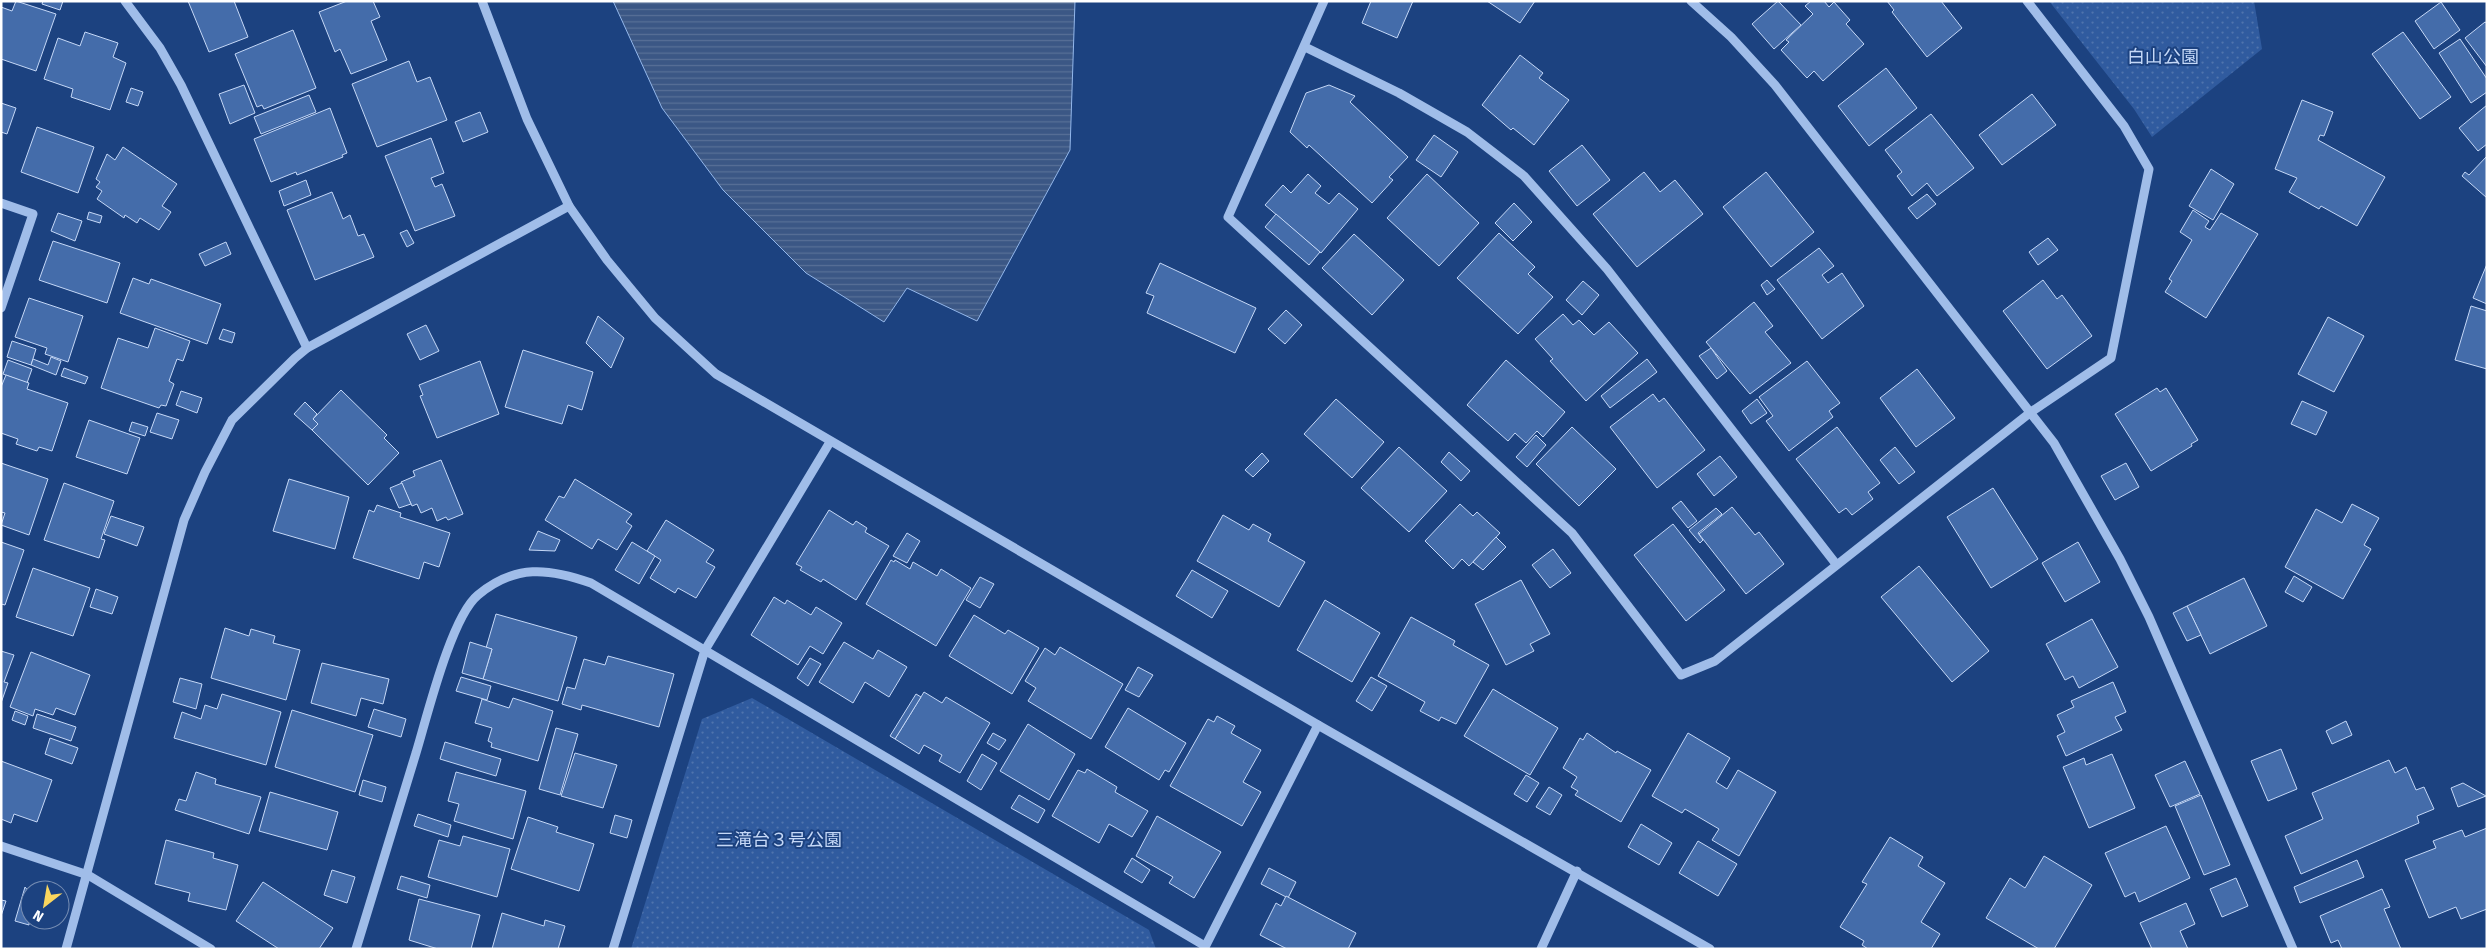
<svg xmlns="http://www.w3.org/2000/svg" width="2488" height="950" font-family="'Fira Sans','Noto Sans JP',sans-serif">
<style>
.green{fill:url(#green-dots)}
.water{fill:url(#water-rules);stroke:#93b7eb}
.building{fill:#446caa;stroke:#c5d8f7}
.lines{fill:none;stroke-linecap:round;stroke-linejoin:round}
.minor{stroke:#a0bde9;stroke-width:9}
.labels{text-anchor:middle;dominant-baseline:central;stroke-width:4;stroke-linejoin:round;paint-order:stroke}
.park-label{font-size:18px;fill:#c5d8f7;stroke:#1c4280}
</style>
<defs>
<pattern id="green-dots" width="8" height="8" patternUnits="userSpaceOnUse" patternTransform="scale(1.25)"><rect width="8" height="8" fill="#305b9f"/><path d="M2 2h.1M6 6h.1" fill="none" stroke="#4f74ad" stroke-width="1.8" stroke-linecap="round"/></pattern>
<pattern id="water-rules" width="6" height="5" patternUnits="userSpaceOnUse" patternTransform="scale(1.25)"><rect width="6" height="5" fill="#3b5785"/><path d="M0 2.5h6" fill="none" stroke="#587097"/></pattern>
</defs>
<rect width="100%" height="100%" fill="#1c4280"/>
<!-- green -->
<g class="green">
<polygon points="2049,1 2254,1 2262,49 2152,137 2134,109"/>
<polygon points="752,698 1149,930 1156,949 631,949 702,719"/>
</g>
<!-- water -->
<polygon class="water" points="613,1 1075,1 1070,150 977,321 907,288 884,322 806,273 723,190 662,108"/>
<!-- building -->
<g class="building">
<polygon points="16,1 56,14 36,71 1,59 1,7 12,11"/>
<polygon points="43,1 63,1 60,10 42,4"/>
<polygon points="188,1 234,1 248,37 209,52"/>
<polygon points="347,1 373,1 380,17 371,21 387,60 351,74 340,49 335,52 319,12"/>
<polygon points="1371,1 1413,1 1397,38 1362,23"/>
<polygon points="1487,1 1535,1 1520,23"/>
<polygon points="1778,1 1801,25 1774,49 1752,24"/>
<polygon points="1811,1 1824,1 1829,7 1834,2 1850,20 1846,24 1864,44 1823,81 1814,71 1807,78 1781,50 1789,42 1786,40 1813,14 1805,6"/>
<polygon points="1887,1 1941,1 1962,28 1927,57 1892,12 1894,10"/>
<polygon points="2441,2 2460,30 2434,49 2415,21"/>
<polygon points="2485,22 2487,23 2487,67 2465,38"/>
<polygon points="293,30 316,88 264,109 262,105 257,107 235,54"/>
<polygon points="85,32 118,43 113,57 126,63 110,110 71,97 73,89 44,79 58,38 80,46"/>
<polygon points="2403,32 2451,97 2420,119 2372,54"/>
<polygon points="2460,39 2487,79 2487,92 2471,103 2439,53"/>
<polygon points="1520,55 1543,73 1539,78 1569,100 1534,145 1513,128 1511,130 1482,105"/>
<polygon points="409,61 417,82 430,77 447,120 377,147 352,84"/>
<polygon points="1886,68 1917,108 1869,146 1838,106"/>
<polygon points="244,85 255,113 230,124 219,94"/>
<polygon points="1329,85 1355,96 1350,102 1408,157 1389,177 1393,180 1372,203 1309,145 1307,148 1290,132 1306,93"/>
<polygon points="131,88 143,92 138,106 126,102"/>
<polygon points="2032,94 2056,125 2002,165 1979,135"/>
<polygon points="309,95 316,112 261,134 254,117"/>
<polygon points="2302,100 2333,112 2324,136 2320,135 2318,140 2385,177 2357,226 2321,206 2319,209 2289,192 2297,178 2275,169"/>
<polygon points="1,103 16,108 7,134 1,132"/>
<polygon points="2487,105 2487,144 2478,151 2459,128"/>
<polygon points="330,108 347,153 342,155 343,157 297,175 296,172 271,182 254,139"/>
<polygon points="480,112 488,132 463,142 455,122"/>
<polygon points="1931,114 1974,168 1937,196 1927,183 1912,196 1897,176 1902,172 1885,150"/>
<polygon points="37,127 94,147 78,193 21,172"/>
<polygon points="1434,135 1458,152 1441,177 1416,160"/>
<polygon points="431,138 444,173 431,178 435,187 442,184 455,216 415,231 385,156"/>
<polygon points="1582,145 1610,180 1577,206 1549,171"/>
<polygon points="123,147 177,184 162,206 171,212 159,230 140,218 137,223 125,215 124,218 97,199 102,191 96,187 100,182 96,179 107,154 115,160"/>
<polygon points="2487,156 2487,198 2462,176 2465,172 2469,175"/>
<polygon points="2211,169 2234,184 2213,220 2189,206"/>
<polygon points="1644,172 1660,192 1675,180 1703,214 1637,267 1593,214"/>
<polygon points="1766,172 1814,232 1771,267 1723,207"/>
<polygon points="1308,174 1321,186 1315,193 1329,204 1339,193 1358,209 1321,253 1265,205 1283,185 1291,193"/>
<polygon points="1427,174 1479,223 1439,266 1387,218"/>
<polygon points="306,180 311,195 284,206 279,191"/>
<polygon points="332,192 343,219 350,215 358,236 364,234 374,257 315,280 287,210"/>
<polygon points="1927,194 1936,204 1917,219 1908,208"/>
<polygon points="1514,203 1532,222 1513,241 1495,223"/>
<polygon points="2193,210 2209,221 2205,227 2210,230 2221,213 2258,234 2206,318 2165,292 2172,281 2169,279 2192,240 2180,232"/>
<polygon points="89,212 102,216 100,223 87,219"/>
<polygon points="58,213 82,221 75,241 51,231"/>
<polygon points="1276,214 1320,252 1309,265 1265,227"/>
<polygon points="407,230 414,243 407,247 400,233"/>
<polygon points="1499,233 1535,267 1528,274 1553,297 1518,334 1457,278"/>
<polygon points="1354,234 1404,280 1372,315 1322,268"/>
<polygon points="2048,238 2058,250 2038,265 2029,252"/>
<polygon points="53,241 120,263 107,303 39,280"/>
<polygon points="226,242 231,254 205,266 199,254"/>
<polygon points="1819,248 1834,266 1822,275 1828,283 1842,273 1864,306 1822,339 1777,280"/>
<polygon points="1160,263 1256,308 1235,353 1147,313 1154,296 1146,293"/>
<polygon points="2487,264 2487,304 2473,298"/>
<polygon points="133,278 149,284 151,279 221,304 207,344 120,313"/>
<polygon points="1767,280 1775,289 1767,295 1761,285"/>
<polygon points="2043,280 2057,299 2062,295 2092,336 2047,369 2003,311"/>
<polygon points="1583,281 1599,295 1582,315 1566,300"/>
<polygon points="29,298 83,316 68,362 45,354 47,348 15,337"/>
<polygon points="1754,302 1773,326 1765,332 1791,363 1750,394 1706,342"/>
<polygon points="2471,306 2487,311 2487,369 2455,360"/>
<polygon points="1286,310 1302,325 1285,344 1268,329"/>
<polygon points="1563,314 1573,325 1579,320 1594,335 1609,322 1638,353 1586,401 1550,361 1553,359 1535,339"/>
<polygon points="598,316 624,338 611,368 586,343"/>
<polygon points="2328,317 2364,336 2334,392 2298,374"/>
<polygon points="426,325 439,351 420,360 407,334"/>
<polygon points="155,328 190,341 183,361 177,359 169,381 174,384 166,406 161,405 159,408 101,388 118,338 148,348"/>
<polygon points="223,329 235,333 232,343 219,339"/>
<polygon points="12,341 36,349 31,365 7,357"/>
<polygon points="1711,348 1727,371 1717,379 1699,356"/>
<polygon points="523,350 593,372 582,410 568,405 562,424 505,407"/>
<polygon points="51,357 61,361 56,375 31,365 33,359 48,365"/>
<polygon points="1647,359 1657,372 1610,408 1601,396"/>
<polygon points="8,360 32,369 27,383 3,374"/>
<polygon points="1506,360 1565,412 1543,437 1537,431 1526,443 1515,433 1508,441 1467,405"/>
<polygon points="480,361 499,414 437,438 420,396 423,395 419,385"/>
<polygon points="1807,361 1840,403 1829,411 1833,417 1789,451 1766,421 1773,416 1759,397"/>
<polygon points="64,368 88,377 85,384 61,376"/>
<polygon points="1917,369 1955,418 1916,447 1880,398"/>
<polygon points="6,375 29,383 27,389 68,403 52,451 39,447 37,451 16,444 18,439 1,433 1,387"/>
<polygon points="2157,388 2160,392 2166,388 2198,440 2191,444 2192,446 2151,471 2115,414"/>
<polygon points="341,390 387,435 384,438 399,453 368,485 312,430 318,424 313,419"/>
<polygon points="181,391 202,398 197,413 176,405"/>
<polygon points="1653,394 1659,402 1664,398 1705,450 1657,488 1610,427"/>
<polygon points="1336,399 1384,442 1352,478 1304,434"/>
<polygon points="1757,399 1767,413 1751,424 1742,411"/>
<polygon points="2302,401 2327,412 2316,435 2291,424"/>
<polygon points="305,402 317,414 313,419 318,424 312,430 294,414"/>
<polygon points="157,413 179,420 172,439 150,432"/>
<polygon points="89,420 140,438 127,474 76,457"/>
<polygon points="132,422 148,427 145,436 129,431"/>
<polygon points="1572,427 1616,469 1579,506 1536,464"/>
<polygon points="1837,427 1880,483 1868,492 1873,499 1852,515 1846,508 1839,513 1796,459"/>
<polygon points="1536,435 1546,445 1527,467 1516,457"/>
<polygon points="1399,447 1447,491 1409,532 1361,488"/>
<polygon points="1895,447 1915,472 1899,484 1880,460"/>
<polygon points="1449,452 1470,471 1461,481 1441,462"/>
<polygon points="1262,453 1269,461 1253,477 1245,470"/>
<polygon points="1720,456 1737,477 1714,496 1697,474"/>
<polygon points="441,460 463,514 448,520 446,517 437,521 432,508 421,513 417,504 412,506 401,482 415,476 413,471"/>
<polygon points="1,463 48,479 29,535 1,525 5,513 1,512"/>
<polygon points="2126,463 2139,487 2115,500 2101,476"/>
<polygon points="289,479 349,497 335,549 273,531"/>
<polygon points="575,479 632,514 626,522 632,526 617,550 598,539 592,549 545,520 559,496 564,498"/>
<polygon points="64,483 114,501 101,539 105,540 99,558 44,540"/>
<polygon points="402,483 411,504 399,508 390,488"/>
<polygon points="1993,488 2038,559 1991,588 1947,517"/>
<polygon points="1681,501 1697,521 1688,528 1672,508"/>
<polygon points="1460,504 1473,516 1477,512 1500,533 1469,566 1462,559 1453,569 1425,541"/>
<polygon points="2352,504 2379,518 2364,545 2371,549 2343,599 2285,567 2316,509 2342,523"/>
<polygon points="377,505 401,513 400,517 450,533 439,567 424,562 419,579 353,558 369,510 374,512"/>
<polygon points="1732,507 1755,535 1759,532 1784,564 1746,594 1699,534"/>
<polygon points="1716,508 1722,514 1698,533 1703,540 1700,543 1689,530"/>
<polygon points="829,510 853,525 856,521 867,528 865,532 889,546 856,600 823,579 821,582 800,570 802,567 796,564"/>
<polygon points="1223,515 1249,530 1253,524 1271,534 1268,541 1305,562 1279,607 1197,561"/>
<polygon points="111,516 144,527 137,546 104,534"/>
<polygon points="666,520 714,550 706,562 715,567 696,598 678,588 675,593 650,578 661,560 647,551"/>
<polygon points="1673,524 1725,590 1686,621 1634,555"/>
<polygon points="538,531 560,540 555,551 529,550"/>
<polygon points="907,533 920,541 907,563 893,556"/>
<polygon points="1496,537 1506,547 1483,570 1473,562"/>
<polygon points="1,542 24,550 5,605 1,604"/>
<polygon points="632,542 655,556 639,584 615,570"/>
<polygon points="2078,542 2100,582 2065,602 2042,563"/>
<polygon points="1553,549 1571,573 1550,588 1532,565"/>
<polygon points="891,560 894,562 895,560 910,569 913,562 937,576 941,569 971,588 936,646 866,604"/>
<polygon points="1919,566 1989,651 1952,682 1881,597"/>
<polygon points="33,568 90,588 73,636 16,617"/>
<polygon points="1192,570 1228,591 1212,618 1176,596"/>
<polygon points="2294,576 2312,587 2303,602 2285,592"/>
<polygon points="980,577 994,584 980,608 966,600"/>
<polygon points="2244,578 2267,626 2210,654 2187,606"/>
<polygon points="1521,580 1550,634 1530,644 1534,651 1506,665 1475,604"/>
<polygon points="96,589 118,597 112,614 90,607"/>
<polygon points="774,597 785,604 787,600 811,615 816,607 842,623 823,654 810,646 798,665 751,635"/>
<polygon points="1325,600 1380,633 1352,682 1297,650"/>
<polygon points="2187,606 2201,635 2187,641 2173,613"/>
<polygon points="496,614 577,637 558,701 483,679 492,649 486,648"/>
<polygon points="974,615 1005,634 1008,630 1039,648 1012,694 949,656"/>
<polygon points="1411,617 1455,641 1453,645 1489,665 1456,724 1441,717 1439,721 1420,711 1425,702 1378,676"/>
<polygon points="2092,619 2118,667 2079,688 2073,676 2065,680 2046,644"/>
<polygon points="225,628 249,636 251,629 275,636 273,643 300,650 286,700 211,678"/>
<polygon points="470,642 492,649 483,679 462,673"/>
<polygon points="844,642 873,659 878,650 907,667 889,697 865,682 853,703 819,682"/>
<polygon points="1060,647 1123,684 1091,739 1028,701 1036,688 1025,681 1045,648 1055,655"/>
<polygon points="1,651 14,655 4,682 8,683 1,703"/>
<polygon points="31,652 90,675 75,715 56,708 53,715 35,709 33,716 10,707"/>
<polygon points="608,656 674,674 659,727 582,705 581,710 562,704 567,687 575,689 584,659 605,665"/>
<polygon points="810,658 821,664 808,686 797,678"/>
<polygon points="322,663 389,679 383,704 361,698 356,716 311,703"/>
<polygon points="1138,667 1153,675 1139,697 1125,690"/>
<polygon points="461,677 491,686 487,700 456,691"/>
<polygon points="1371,677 1387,686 1372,711 1356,701"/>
<polygon points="180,678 202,684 196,709 173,702"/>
<polygon points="2113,682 2126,712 2115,717 2122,730 2066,756 2057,736 2065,732 2057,715 2074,707 2071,701"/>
<polygon points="1493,689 1558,728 1530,775 1464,736"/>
<polygon points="924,692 942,703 946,697 990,723 960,773 939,761 942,755 924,745 919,754 895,739"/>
<polygon points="222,694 281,712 266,765 174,738 182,712 201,719 205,705 217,709"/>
<polygon points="916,694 921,697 895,739 890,736"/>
<polygon points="513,698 553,711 538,761 491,747 492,743 488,741 492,728 475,723 482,699 509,708"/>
<polygon points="1128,708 1186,743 1169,772 1165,770 1159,780 1105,747"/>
<polygon points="374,709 406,719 401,737 368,727"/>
<polygon points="292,710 373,735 355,792 275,767"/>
<polygon points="15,711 28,716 25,725 12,720"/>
<polygon points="37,714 76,727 71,741 33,728"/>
<polygon points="1217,716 1235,726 1231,733 1261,750 1243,782 1261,792 1242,826 1170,786 1208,719 1214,722"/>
<polygon points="2346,721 2352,735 2332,744 2326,731"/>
<polygon points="1028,724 1075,754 1049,800 1000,771"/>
<polygon points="556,728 578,734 560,795 539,789"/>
<polygon points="993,733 1006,740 999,750 987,743"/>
<polygon points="1587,733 1616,753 1617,751 1651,770 1621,822 1575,795 1578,791 1571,787 1577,777 1563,768 1580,738 1583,740"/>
<polygon points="1688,733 1730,758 1716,782 1727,789 1738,770 1776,792 1739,856 1712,840 1719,829 1685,809 1682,813 1652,796"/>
<polygon points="50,738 78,748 72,764 45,754"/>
<polygon points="445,742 501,759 496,776 440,759"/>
<polygon points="2281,749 2297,789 2268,801 2251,761"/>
<polygon points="575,753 617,765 603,808 561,796"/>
<polygon points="982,754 997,763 981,790 967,781"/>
<polygon points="2112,754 2135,808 2089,828 2063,767 2084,758 2086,765"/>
<polygon points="2389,760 2395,773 2406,767 2416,790 2424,787 2434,809 2417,816 2419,823 2301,874 2285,836 2323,819 2312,793"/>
<polygon points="1,761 52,780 37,822 14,814 11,823 1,819"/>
<polygon points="2185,761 2200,794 2170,807 2155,775"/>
<polygon points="1087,769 1117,787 1115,792 1148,811 1132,837 1109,824 1099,843 1052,816 1078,770 1085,773"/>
<polygon points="196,772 216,779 215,784 261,797 249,834 175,810 179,799 186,801"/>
<polygon points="456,772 526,791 513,839 454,821 459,804 448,801"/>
<polygon points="1526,775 1539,783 1527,802 1514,794"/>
<polygon points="363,780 386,787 382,802 359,795"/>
<polygon points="2463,783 2486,796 2458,807 2451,788"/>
<polygon points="1549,787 1562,795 1550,815 1536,807"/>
<polygon points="270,792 338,812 327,850 259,831"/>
<polygon points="1019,795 1045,810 1038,823 1011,808"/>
<polygon points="2201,795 2230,865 2204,875 2175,806"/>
<polygon points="418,814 451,825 448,837 414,826"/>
<polygon points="615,815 632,820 627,838 610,833"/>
<polygon points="1157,816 1221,852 1194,898 1169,883 1173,877 1136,856"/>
<polygon points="528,817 558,827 556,832 594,844 579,891 511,869"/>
<polygon points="1641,824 1672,843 1659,865 1628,847"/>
<polygon points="2166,826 2190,878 2139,902 2135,892 2125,897 2105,853"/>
<polygon points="2487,828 2487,909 2461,919 2456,907 2429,918 2405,860 2436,848 2433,841 2462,830 2465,837"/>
<polygon points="463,836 510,849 497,897 428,877 439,840 460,846"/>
<polygon points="1890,837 1923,857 1918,866 1945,883 1921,922 1940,934 1931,949 1868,949 1862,945 1864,941 1840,927 1867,884 1862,882"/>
<polygon points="166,840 214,853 213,858 238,865 226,910 188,901 190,893 155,884"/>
<polygon points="1698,841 1737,864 1718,896 1679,873"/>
<polygon points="2044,856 2092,885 2054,949 2039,949 1986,918 2010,878 2025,888"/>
<polygon points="1132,858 1150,870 1142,883 1124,872"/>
<polygon points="2357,860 2364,877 2300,903 2294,887"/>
<polygon points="1269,868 1296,882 1288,898 1261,884"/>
<polygon points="332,870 355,877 347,903 324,895"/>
<polygon points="401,876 430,885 427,898 397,889"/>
<polygon points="2236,878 2248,906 2222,917 2210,889"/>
<polygon points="263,882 333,928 319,949 279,949 236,921"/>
<polygon points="25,887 30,893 29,925 15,921"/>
<polygon points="2382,889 2390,907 2384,909 2401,949 2342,949 2338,940 2331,943 2320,916"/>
<polygon points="1286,896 1356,933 1348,949 1287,949 1260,935 1276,903 1281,906"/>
<polygon points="419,899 480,915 471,949 438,949 409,940"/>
<polygon points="1,900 6,901 1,916"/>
<polygon points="2186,903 2195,924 2180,931 2188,949 2152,949 2140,923"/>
<polygon points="502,913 544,926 545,920 565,926 558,949 492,949"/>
</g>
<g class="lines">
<!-- minor -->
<g class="minor">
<polyline points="125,1 160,48 181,85 307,348"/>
<polyline points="482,1 527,119 569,206 607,260 655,318 716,374 1318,725 1710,949"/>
<polyline points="1324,1 1228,217 1572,533 1681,675 1715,661 2031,412 2111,358 2149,169 2124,126 2027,1"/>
<polyline points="1691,1 1731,37 1775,85 2054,443 2120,559 2149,617 2293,949"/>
<polyline points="1305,47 1399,93 1467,132 1524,176 1607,269 1836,564"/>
<polyline points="1,203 33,214 1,308"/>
<polyline points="1,846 88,875 211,949"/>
<polyline points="66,949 184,520 205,472 232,420 295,358 307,348 569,206"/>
<path d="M 356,949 C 376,883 396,818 416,753 C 427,717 451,617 478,595 C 515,564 549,568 591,583 L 1205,946"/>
<polyline points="613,949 705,650 830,442"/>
<polyline points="1204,949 1318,725"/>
<polyline points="1541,949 1577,871"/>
</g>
</g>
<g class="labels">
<!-- park labels -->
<g class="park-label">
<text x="2163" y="57">白山公園</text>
<text x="779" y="840">三滝台３号公園</text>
</g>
</g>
<!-- border -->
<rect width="2488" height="950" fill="none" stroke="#ffffff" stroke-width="5"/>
<!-- north arrow -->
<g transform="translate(45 905) rotate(211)"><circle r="24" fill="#1c4280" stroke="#778eb3"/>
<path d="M0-4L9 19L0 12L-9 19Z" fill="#fad65e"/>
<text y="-8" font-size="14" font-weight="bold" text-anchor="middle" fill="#ffffff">N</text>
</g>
</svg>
